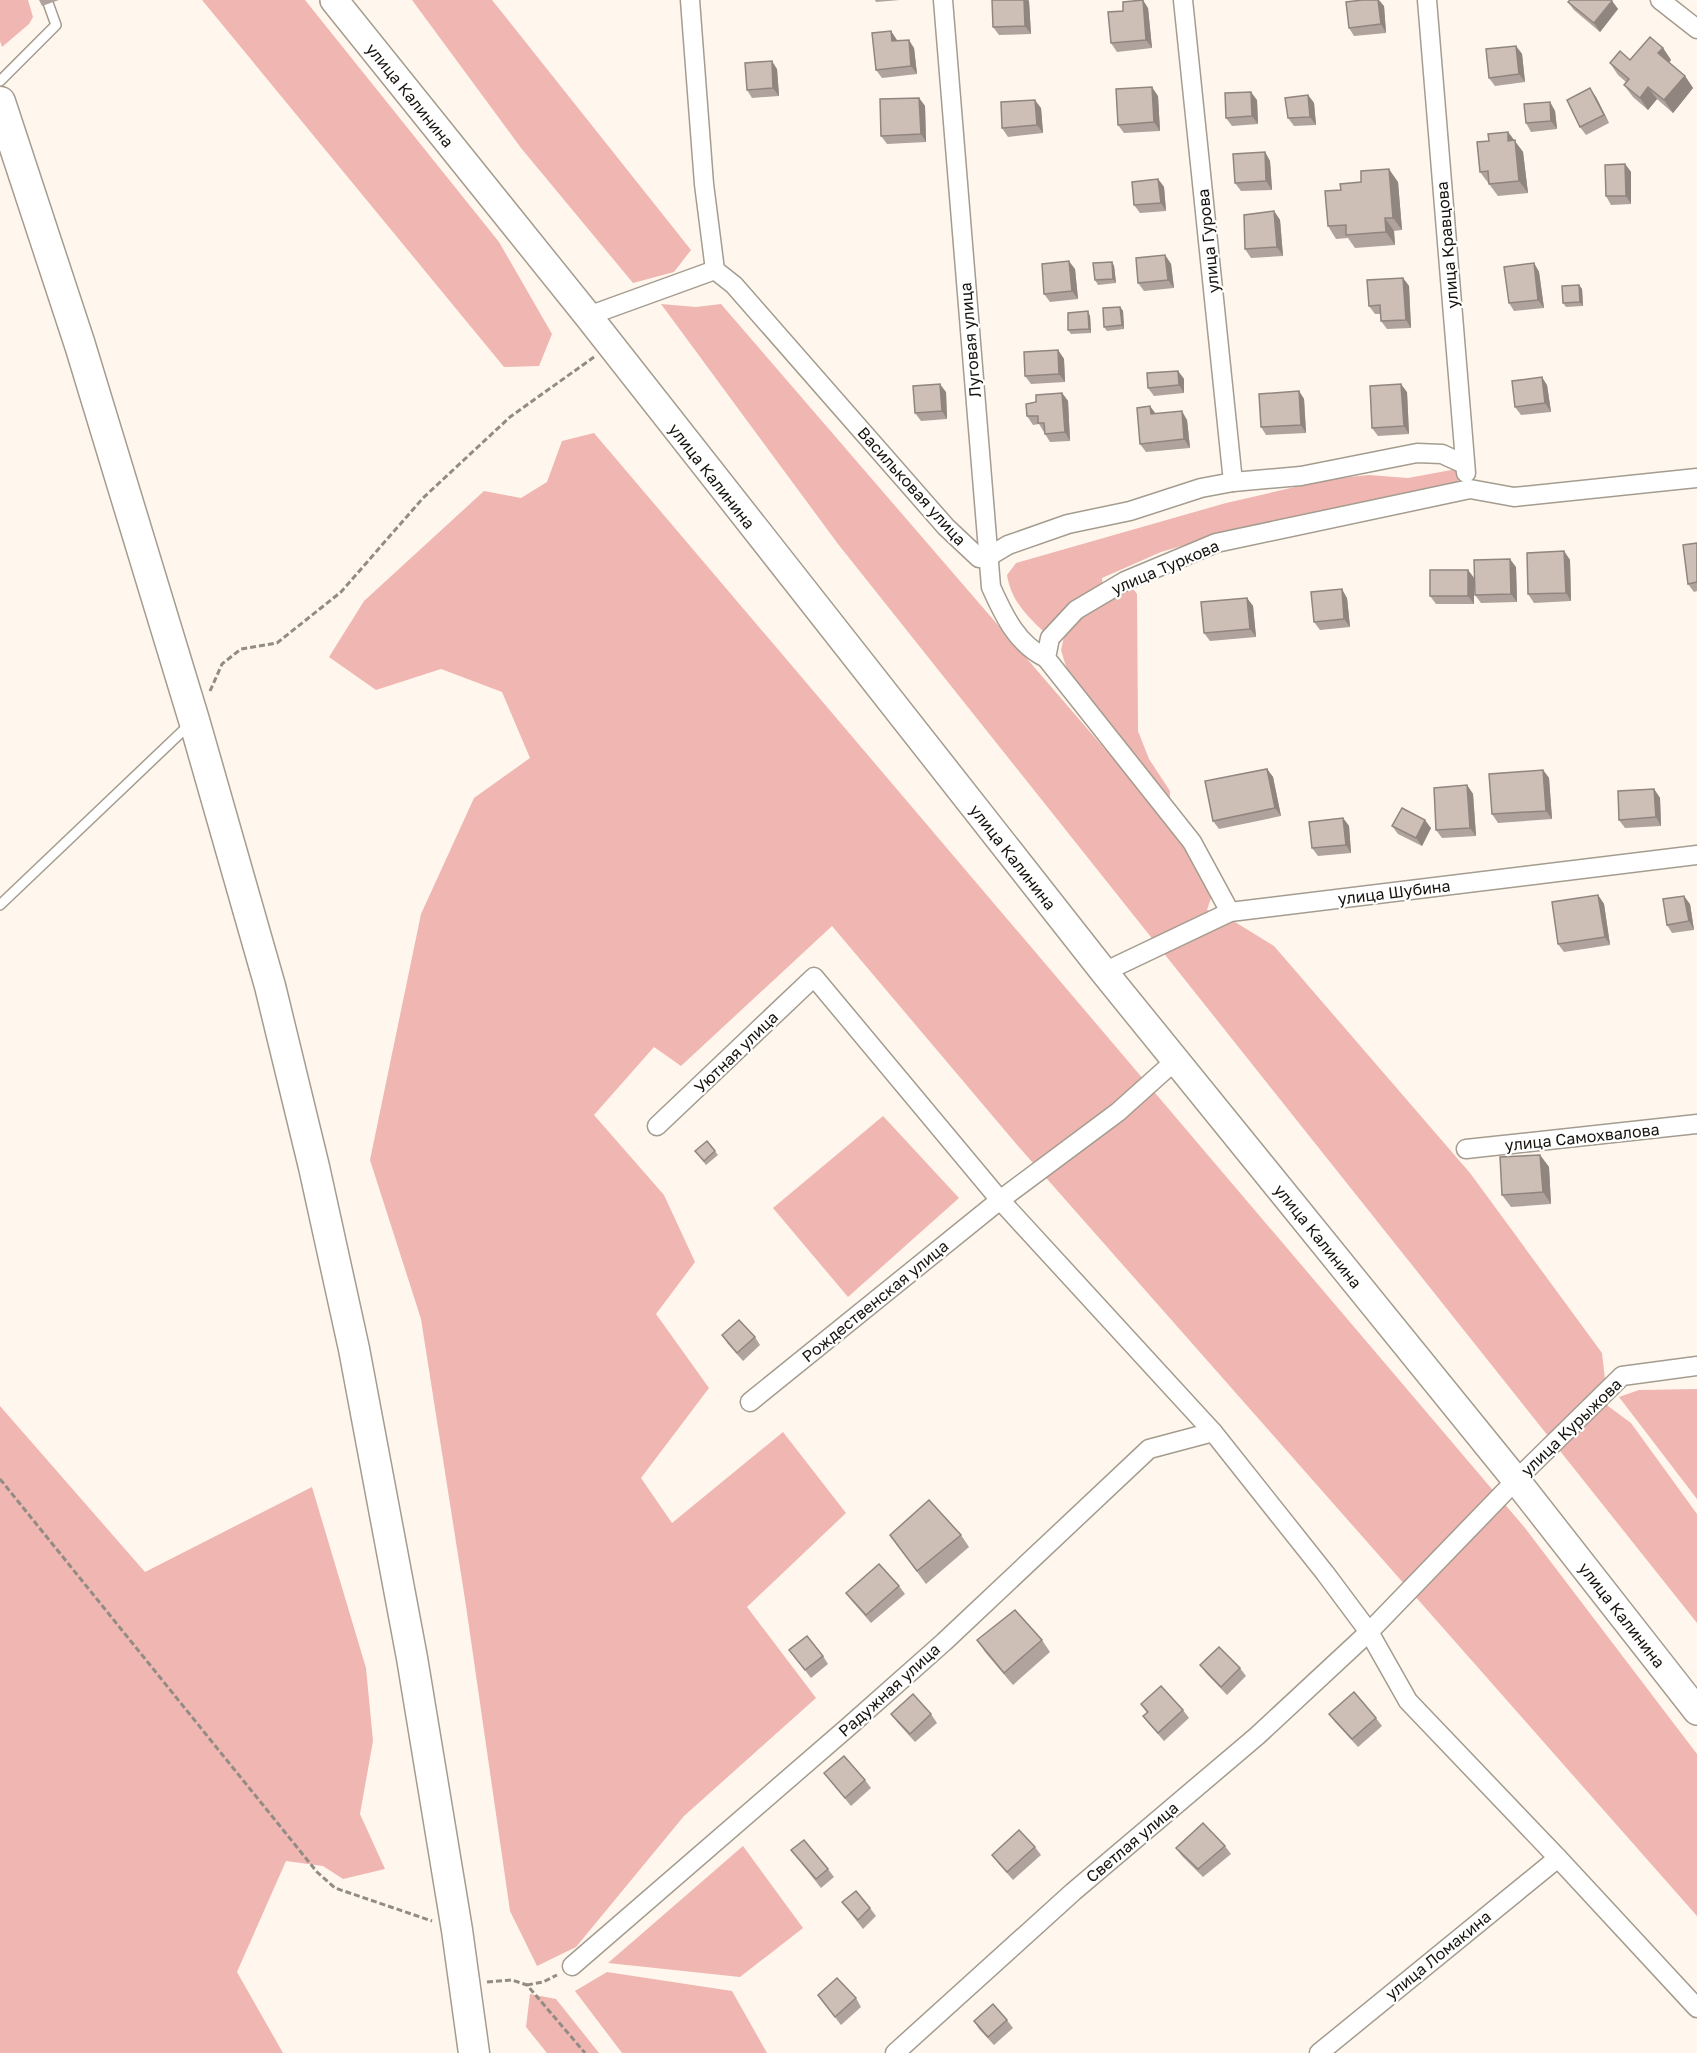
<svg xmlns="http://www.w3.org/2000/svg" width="1697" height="2053" font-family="'Golos Text',sans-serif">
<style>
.green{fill:#f0b6b1}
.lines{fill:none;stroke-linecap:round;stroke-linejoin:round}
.lane-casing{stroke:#a49c8f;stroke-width:12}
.street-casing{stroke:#a49c8f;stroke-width:21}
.secondary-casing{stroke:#a49c8f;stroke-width:30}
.primary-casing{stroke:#a49c8f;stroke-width:33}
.path{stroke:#928c84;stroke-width:3;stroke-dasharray:6 3;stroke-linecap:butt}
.lane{stroke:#fff;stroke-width:9}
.street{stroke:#fff;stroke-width:18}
.secondary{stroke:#fff;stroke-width:27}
.primary{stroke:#fff;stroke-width:30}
.wall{fill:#b0a39d}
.shaded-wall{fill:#90857f}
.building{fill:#cdbeb6;stroke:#90857f;stroke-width:1.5}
.labels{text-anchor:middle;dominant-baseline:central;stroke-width:4.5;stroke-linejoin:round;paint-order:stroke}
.street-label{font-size:16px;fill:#17140f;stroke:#fff}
</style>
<rect width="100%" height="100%" fill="#fff7ed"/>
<!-- green -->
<g class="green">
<polygon points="0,0 28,0 33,17 29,24 2,47 0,41"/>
<polygon points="202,0 305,0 499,242 552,334 539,366 504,367"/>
<polygon points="412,0 492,0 691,250 674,272 633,283 521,148"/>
<polygon points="661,304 696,307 721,304 1185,842 1212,895 1207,910 1235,922 1274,946 1470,1173 1602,1353 1608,1406 1631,1423 1697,1514 1697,1623 838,544"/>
<polygon points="594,433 1525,1528 1697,1754 1697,1916 1018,1146 832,926 681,1066 654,1047 594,1115 664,1195 695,1262 656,1314 709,1388 641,1478 672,1523 783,1432 846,1513 747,1607 816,1698 684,1816 576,1947 537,1966 510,1911 466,1606 421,1319 370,1160 421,914 474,798 530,758 502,692 441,669 376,690 329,657 364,601 484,491 521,498 547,482 562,441"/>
<path d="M 1462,468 L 1458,482 L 1432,492 L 1260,523 L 1161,552 L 1102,578 L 1103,587 C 1081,600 1061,612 1044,632 C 1026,615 1011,600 1007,575 L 1016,563 L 1226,503 L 1330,479 L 1369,475 L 1408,478 Z"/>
<polygon points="1131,586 1137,594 1138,731 1149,759 1170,791 1170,799 1158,790 1067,670 1061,650 1066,628"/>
<polygon points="883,1116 959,1198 848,1297 773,1208"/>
<polygon points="1697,1389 1697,1499 1619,1397 1639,1390"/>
<polygon points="0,1406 145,1572 312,1487 366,1668 373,1741 360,1814 385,1869 343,1879 323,1866 286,1861 237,1972 283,2053 0,2053"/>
<polygon points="743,1846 803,1928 740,1977 608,1963"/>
<polygon points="607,1972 732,1991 767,2053 622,2053 575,1991"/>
<polygon points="530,1994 556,1999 599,2053 547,2053 526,2027"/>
</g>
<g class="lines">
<defs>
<g id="lane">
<polyline points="0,81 56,25 47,0"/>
<polyline points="0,905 190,724"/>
</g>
<g id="street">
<polyline points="690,0 704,184 715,270 734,285 946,527 979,558 988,557 1008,545 1068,524 1130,511 1201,488 1233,482 1301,476 1417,453 1442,454 1464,464"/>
<path d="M 943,0 L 991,587 C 1004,616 1017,644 1046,658"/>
<polyline points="1183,0 1233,482"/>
<polyline points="1427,0 1466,473"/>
<polyline points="1660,0 1697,29"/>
<polyline points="588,316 715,270"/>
<polyline points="1230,912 1192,842 1046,658 1050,638 1076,610 1125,581 1216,543 1470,489 1514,497 1697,478"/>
<polyline points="1104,972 1230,912 1697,855"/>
<polyline points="657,1126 814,977 1000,1200 1213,1432 1325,1573 1369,1632 1408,1701 1558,1858 1697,2008"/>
<polyline points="1466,1149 1697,1124"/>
<polyline points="750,1402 1000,1200 1118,1112 1176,1060"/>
<polyline points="572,1966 847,1728 944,1642 1149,1449 1213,1432"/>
<polyline points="895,2053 1073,1892 1257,1736 1369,1632 1516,1480 1622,1376 1697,1366"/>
<polyline points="1319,2053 1558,1858"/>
</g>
<polyline id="secondary" points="334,0 588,316 1104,972 1516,1480 1697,1711"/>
<polyline id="primary" points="0,102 80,345 194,720 270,986 314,1167 354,1349 412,1658 457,1930 474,2053"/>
</defs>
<!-- lane casing -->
<use href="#lane" class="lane-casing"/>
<!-- street casing -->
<use href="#street" class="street-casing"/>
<!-- secondary casing -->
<use href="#secondary" class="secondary-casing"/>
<!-- primary casing -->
<use href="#primary" class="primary-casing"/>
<!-- path -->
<g class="path">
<polyline points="210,691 222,664 241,649 277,643 341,592 423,498 510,417 594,357"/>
<polyline points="0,1479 317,1872 335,1888 432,1921"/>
<polyline points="487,1982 512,1980 527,1985 585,2053"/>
<polyline points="527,1985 543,1982 557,1975"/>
</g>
<!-- lane -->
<use href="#lane" class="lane"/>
<!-- street -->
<use href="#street" class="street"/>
<!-- secondary -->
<use href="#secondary" class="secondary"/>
<!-- primary -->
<use href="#primary" class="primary"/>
</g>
<!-- wall -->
<g class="wall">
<polygon points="39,0 59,0 42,6"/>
<polygon points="875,0 900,0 876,2"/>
<polygon points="992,0 1028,0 1029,1 1031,34 999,35 993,27"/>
<polygon points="1612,1 1618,9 1600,32 1574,10 1568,2"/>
<polygon points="1384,6 1386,33 1354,36 1349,28"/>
<polygon points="1148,8 1152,48 1117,52 1111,43"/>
<polygon points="891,31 897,41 914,48 917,74 882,78 876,70"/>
<polygon points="1516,46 1522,54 1525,82 1495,86 1489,78"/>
<polygon points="1663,48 1671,60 1669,62 1685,76 1693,88 1673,113 1657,99 1648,110 1633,97 1624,85 1626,82 1618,75 1610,63 1630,60"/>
<polygon points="777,69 779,96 752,98 747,90"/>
<polygon points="1308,95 1314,103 1316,125 1294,126 1288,118"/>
<polygon points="1158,96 1160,131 1124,133 1118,125"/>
<polygon points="1596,97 1609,123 1586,135 1580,127"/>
<polygon points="919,98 925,106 926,142 887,144 881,136"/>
<polygon points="1257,100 1258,124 1232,126 1226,118"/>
<polygon points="1550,102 1555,111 1557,129 1531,132 1526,123"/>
<polygon points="1041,108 1043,133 1008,137 1002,128"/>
<polygon points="1508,132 1523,152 1528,193 1498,196 1480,172 1489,141"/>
<polygon points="1265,152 1270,161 1272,190 1241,191 1235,183"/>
<polygon points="1625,164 1631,172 1631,204 1611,205 1606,196"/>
<polygon points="1158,179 1164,187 1166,211 1140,213 1134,205"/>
<polygon points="1361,182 1398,182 1402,230 1394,231 1395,245 1355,248 1348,238 1336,239 1328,226 1341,190"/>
<polygon points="1274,211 1280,220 1283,256 1251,258 1245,249"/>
<polygon points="1165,255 1171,264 1174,288 1144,291 1138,283"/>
<polygon points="1112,262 1114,266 1116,283 1098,285 1095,280"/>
<polygon points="1534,263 1539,272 1544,308 1514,311 1509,303"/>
<polygon points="1075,269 1078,299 1050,302 1044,294"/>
<polygon points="1403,278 1409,286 1411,328 1387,329 1381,321 1380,314 1375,314 1369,306"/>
<polygon points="1579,285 1582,289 1583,306 1566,307 1563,303"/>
<polygon points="1120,307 1123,311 1124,329 1107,331 1104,327"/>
<polygon points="1090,316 1091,333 1071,334 1068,330"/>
<polygon points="1058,350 1064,359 1065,382 1031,384 1025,376"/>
<polygon points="1178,371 1184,379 1184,393 1154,396 1148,388"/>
<polygon points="1547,385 1551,412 1521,415 1515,407"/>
<polygon points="1299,391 1304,399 1306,433 1266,435 1261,427"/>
<polygon points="946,392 947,419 921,421 915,413"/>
<polygon points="1407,392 1409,434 1378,436 1372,428"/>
<polygon points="1062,393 1068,401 1070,441 1050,442 1039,424 1033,425 1027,416 1036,402"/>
<polygon points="1155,414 1187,420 1190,448 1146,452 1140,444"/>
<polygon points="1697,543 1697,591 1694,592 1688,584"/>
<polygon points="1564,551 1570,560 1571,601 1534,603 1528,594"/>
<polygon points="1516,567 1517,602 1481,603 1475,595"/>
<polygon points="1468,570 1474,578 1474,604 1436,604 1430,596"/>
<polygon points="1247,598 1253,606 1256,637 1210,641 1204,633"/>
<polygon points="1347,598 1350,627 1320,630 1314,622"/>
<polygon points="1267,769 1273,777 1281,816 1219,829 1213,821"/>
<polygon points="1543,770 1549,778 1552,819 1498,823 1492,814"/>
<polygon points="1467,785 1473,794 1476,836 1442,838 1436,830"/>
<polygon points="1654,789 1660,798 1661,826 1625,828 1619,820"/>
<polygon points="1343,818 1349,826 1351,853 1318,856 1312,848"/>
<polygon points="1392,826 1431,828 1422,846 1398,834"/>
<polygon points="1598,895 1604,904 1610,945 1564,952 1558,944"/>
<polygon points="1690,904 1694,930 1672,933 1667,925"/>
<polygon points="715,1151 718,1155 706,1165 698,1155"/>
<polygon points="1540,1155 1549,1167 1551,1204 1511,1207 1502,1195"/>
<polygon points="722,1335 755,1337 760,1345 743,1361 728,1344"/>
<polygon points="890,1535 961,1535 969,1547 926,1584"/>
<polygon points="899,1586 905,1594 871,1623 852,1601 846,1593"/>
<polygon points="977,1640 1042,1640 1050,1652 1013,1685 985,1652"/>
<polygon points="789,1650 823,1656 828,1664 811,1678"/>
<polygon points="1200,1665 1240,1668 1246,1676 1227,1695 1206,1673"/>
<polygon points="1141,1704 1183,1710 1189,1718 1164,1741 1149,1724 1143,1716 1147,1713"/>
<polygon points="891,1714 931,1714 937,1723 915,1742 897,1722"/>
<polygon points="1329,1714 1376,1718 1382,1726 1358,1747 1335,1722"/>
<polygon points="824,1773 865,1780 871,1788 851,1806"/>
<polygon points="1225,1846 1231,1854 1203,1877 1182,1856 1176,1848"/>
<polygon points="1035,1847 1041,1855 1013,1880 998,1863 992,1855"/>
<polygon points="791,1850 828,1869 834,1877 821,1888"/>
<polygon points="842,1902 870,1908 876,1916 863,1929"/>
<polygon points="818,1995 856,1998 861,2007 841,2025"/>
<polygon points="1007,2020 1013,2028 994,2045 979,2029 974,2021"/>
</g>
<!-- shaded-wall -->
<g class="shaded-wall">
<polygon points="1024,0 1028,0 1029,1 1031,34 1025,26"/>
<polygon points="1143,0 1148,8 1152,48 1146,40"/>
<polygon points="1378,0 1379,0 1384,6 1386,33 1381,24"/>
<polygon points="1612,1 1618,9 1600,32 1594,23"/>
<polygon points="891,31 897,40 898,49 892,41"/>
<polygon points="909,40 914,48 917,74 911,66"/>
<polygon points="1516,46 1522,54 1525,82 1519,74"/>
<polygon points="1663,48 1671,60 1667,65 1658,53"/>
<polygon points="772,61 777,69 779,96 773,88"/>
<polygon points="1685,76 1693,88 1673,113 1664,100"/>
<polygon points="1152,87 1158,96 1160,131 1154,122"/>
<polygon points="1648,87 1657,99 1648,110 1640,98"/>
<polygon points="1590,88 1596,97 1609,123 1604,115"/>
<polygon points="1251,92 1257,100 1258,124 1252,116"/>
<polygon points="1308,95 1314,103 1316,125 1310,117"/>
<polygon points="919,98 925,106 926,142 921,134"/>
<polygon points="1035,100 1041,108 1043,133 1037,125"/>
<polygon points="1550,102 1555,111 1557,129 1551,121"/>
<polygon points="1508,132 1523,152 1528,193 1519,181 1508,141"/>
<polygon points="1265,152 1270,161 1272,190 1266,181"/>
<polygon points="1625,164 1631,172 1631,204 1626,196"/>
<polygon points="1389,169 1398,182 1402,230 1393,218"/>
<polygon points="1158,179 1164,187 1166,211 1161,203"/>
<polygon points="1274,211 1280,220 1283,256 1277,247"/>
<polygon points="1385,218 1394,231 1395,245 1386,232"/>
<polygon points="1165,255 1171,264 1174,288 1168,280"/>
<polygon points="1069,261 1075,269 1078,299 1072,291"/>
<polygon points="1112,262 1114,266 1116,283 1113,279"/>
<polygon points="1534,263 1539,272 1544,308 1538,300"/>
<polygon points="1403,278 1409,286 1411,328 1406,320"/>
<polygon points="1579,285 1582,289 1583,306 1580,302"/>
<polygon points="1120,307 1123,311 1124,329 1122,325"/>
<polygon points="1088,311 1090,316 1091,333 1089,329"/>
<polygon points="1058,350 1064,359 1065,382 1059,374"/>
<polygon points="1178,371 1184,379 1184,393 1179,385"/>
<polygon points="1542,377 1547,385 1551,412 1545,403"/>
<polygon points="940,384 946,392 947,419 942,411"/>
<polygon points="1401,384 1407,392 1409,434 1404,426"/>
<polygon points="1299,391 1304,399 1306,433 1301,425"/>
<polygon points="1062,393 1068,401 1070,441 1065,432"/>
<polygon points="1150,406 1156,414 1151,414"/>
<polygon points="1182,411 1187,420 1190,448 1184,439"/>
<polygon points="1564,551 1570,560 1571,601 1566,593"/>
<polygon points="1510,559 1516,567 1517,602 1511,594"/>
<polygon points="1468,570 1474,578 1474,604 1468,596"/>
<polygon points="1342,589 1347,598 1350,627 1344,619"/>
<polygon points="1247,598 1253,606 1256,637 1250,629"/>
<polygon points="1267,769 1273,777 1281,816 1275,808"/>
<polygon points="1543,770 1549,778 1552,819 1546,811"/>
<polygon points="1467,785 1473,794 1476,836 1470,828"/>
<polygon points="1654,789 1660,798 1661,826 1656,817"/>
<polygon points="1343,818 1349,826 1351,853 1346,845"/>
<polygon points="1425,820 1431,828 1422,846 1416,838"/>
<polygon points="1598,895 1604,904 1610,945 1605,937"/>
<polygon points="1684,896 1690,904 1694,930 1689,921"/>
<polygon points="1540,1155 1549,1167 1551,1204 1543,1192"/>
</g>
<!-- building -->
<g class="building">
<polygon points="992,0 1024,0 1025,26 993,27"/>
<polygon points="1143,0 1146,40 1111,43 1108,12 1123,11 1123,2"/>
<polygon points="1362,0 1378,0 1381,24 1349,28 1346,2"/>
<polygon points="1570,0 1611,0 1612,1 1594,23 1568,2"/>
<polygon points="891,31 892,41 909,40 911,66 876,70 872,33"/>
<polygon points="1650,37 1663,48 1658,53 1685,76 1664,100 1648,87 1640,98 1624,85 1629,79 1610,63 1620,51 1630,60"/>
<polygon points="1516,46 1519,74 1489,78 1486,49"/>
<polygon points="772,61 773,88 747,90 745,63"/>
<polygon points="1152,87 1154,122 1118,125 1116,89"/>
<polygon points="1590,88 1604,115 1580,127 1567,100"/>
<polygon points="1251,92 1252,116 1226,118 1225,93"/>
<polygon points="1308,95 1310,117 1288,118 1285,98"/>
<polygon points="919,98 921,134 881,136 880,99"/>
<polygon points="1035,100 1037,125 1002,128 1001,102"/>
<polygon points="1550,102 1551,121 1526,123 1524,104"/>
<polygon points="1508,132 1508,141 1515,140 1519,181 1489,184 1488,171 1480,172 1477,142 1489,141 1488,134"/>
<polygon points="1265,152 1266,181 1235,183 1233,154"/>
<polygon points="1625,164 1626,196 1606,196 1605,165"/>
<polygon points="1389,169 1393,218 1385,218 1386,232 1346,235 1346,225 1328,226 1325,191 1341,190 1340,184 1361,182 1361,171"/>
<polygon points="1158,179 1161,203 1134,205 1132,182"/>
<polygon points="1274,211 1277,247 1245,249 1244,215"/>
<polygon points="1165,255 1168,280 1138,283 1136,258"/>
<polygon points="1069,261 1072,291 1044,294 1042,264"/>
<polygon points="1112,262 1113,279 1095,280 1093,263"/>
<polygon points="1534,263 1538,300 1509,303 1504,267"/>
<polygon points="1403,278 1406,320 1381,321 1380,305 1369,306 1367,280"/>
<polygon points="1579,285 1580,302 1563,303 1562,286"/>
<polygon points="1120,307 1122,325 1104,327 1103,308"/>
<polygon points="1088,311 1089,329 1068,330 1068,313"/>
<polygon points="1058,350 1059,374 1025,376 1024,352"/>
<polygon points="1178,371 1179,385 1148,388 1147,373"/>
<polygon points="1542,377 1545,403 1515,407 1512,381"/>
<polygon points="940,384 942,411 915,413 913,386"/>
<polygon points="1401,384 1404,426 1372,428 1370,386"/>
<polygon points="1299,391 1301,425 1261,427 1259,394"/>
<polygon points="1062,393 1065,432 1045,434 1044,423 1038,423 1038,416 1027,416 1026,404 1036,402 1036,395"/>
<polygon points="1150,406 1151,414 1182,411 1184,439 1140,444 1137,408"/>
<polygon points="1697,543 1697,582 1688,584 1683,545"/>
<polygon points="1564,551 1566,593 1528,594 1527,553"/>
<polygon points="1510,559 1511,594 1475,595 1474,560"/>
<rect x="1430" y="570" width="38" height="26"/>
<polygon points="1342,589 1344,619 1314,622 1311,592"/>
<polygon points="1247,598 1250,629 1204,633 1201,602"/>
<polygon points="1267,769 1275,808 1213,821 1205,781"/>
<polygon points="1543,770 1546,811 1492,814 1489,774"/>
<polygon points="1467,785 1470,828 1436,830 1434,788"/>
<polygon points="1654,789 1656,817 1619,820 1618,791"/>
<polygon points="1402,808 1425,820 1416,838 1392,826"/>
<polygon points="1343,818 1346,845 1312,848 1309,822"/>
<polygon points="1598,895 1605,937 1558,944 1552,902"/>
<polygon points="1684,896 1689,921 1667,925 1663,899"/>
<polygon points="707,1141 715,1151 704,1161 695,1151"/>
<polygon points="1540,1155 1543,1192 1502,1195 1500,1157"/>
<polygon points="739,1320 755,1337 737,1353 722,1335"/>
<polygon points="929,1500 961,1535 917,1571 890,1535"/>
<polygon points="879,1564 899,1586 866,1615 846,1593"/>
<polygon points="1015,1610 1042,1640 1004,1673 977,1640"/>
<polygon points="807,1636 823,1656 805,1670 789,1650"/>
<polygon points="1219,1647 1240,1668 1221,1687 1200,1665"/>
<polygon points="1161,1686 1183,1710 1158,1733 1143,1716 1148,1712 1141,1704"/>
<polygon points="1354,1692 1376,1718 1352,1739 1329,1714"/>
<polygon points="913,1694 931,1714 910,1734 891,1714"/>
<polygon points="844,1756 865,1780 845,1798 824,1773"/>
<polygon points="1203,1823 1225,1846 1198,1869 1176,1848"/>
<polygon points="1019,1830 1035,1847 1007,1872 992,1855"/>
<polygon points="804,1840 828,1869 816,1879 791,1850"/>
<polygon points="856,1891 870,1908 858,1920 842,1902"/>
<polygon points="837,1978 856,1998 835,2017 818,1995"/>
<polygon points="993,2004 1007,2020 988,2037 974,2021"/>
</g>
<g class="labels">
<!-- street labels -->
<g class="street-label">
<text transform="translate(410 95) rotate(51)">улица Калинина</text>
<text transform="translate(1208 241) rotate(-96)">улица Гурова</text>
<text transform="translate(1447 245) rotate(-95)">улица Кравцова</text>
<text transform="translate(970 340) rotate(-95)">Луговая улица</text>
<text transform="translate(712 476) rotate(52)">улица Калинина</text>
<text transform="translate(912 486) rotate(48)">Васильковая улица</text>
<text transform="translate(1165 567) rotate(-23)">улица Туркова</text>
<text transform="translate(1013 857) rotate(52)">улица Калинина</text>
<text transform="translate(1394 892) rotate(-7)">улица Шубина</text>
<text transform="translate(736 1052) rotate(-44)">Уютная улица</text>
<text transform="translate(1582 1137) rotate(-6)">улица Самохвалова</text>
<text transform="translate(1318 1236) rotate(51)">улица Калинина</text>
<text transform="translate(875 1301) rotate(-39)">Рождественская улица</text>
<text transform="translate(1571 1427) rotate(-44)">улица Курыжова</text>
<text transform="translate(1622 1615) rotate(52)">улица Калинина</text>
<text transform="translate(889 1690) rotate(-42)">Радужная улица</text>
<text transform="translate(1132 1842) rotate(-40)">Светлая улица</text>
<text transform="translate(1438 1955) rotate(-39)">улица Ломакина</text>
</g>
</g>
</svg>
